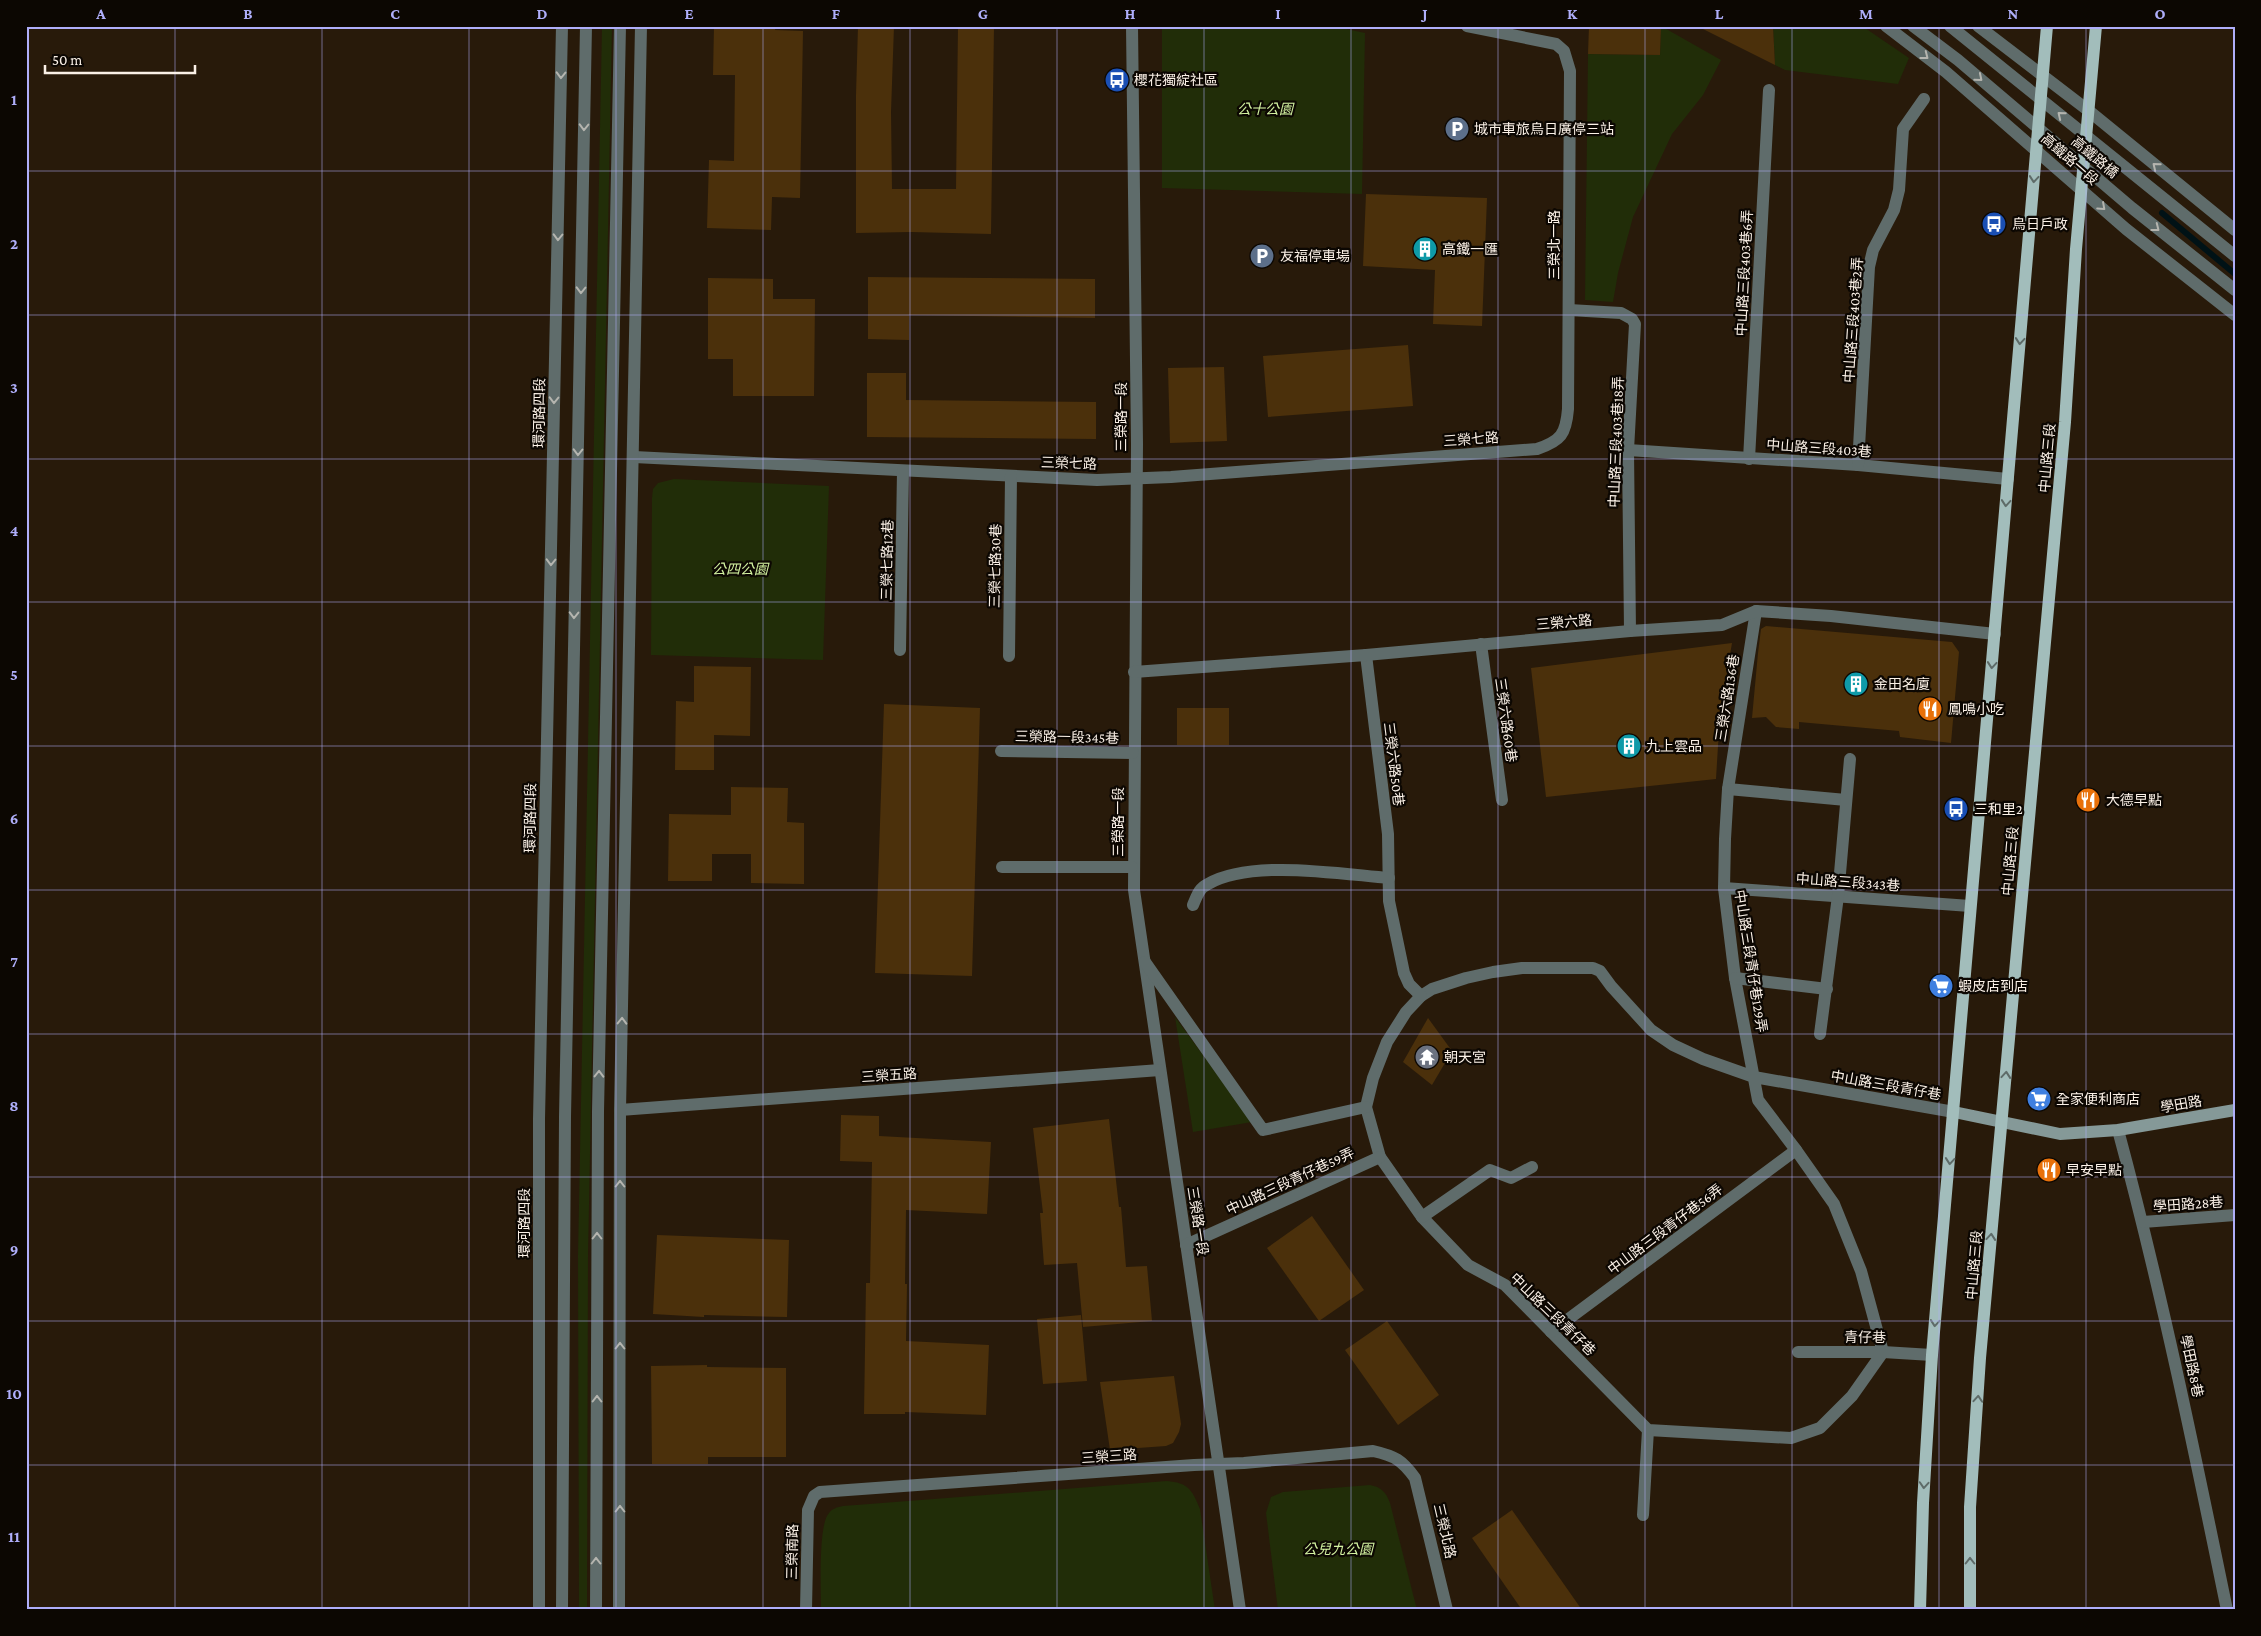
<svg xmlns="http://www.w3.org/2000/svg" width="2261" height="1636" font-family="'Crimson Pro','Noto Sans TC',serif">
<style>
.green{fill:#212d08}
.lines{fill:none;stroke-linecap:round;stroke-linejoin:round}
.stream{stroke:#001216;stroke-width:6}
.building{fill:#4b300b}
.street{stroke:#5f6c6b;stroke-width:12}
.secondary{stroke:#859998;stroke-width:12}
.primary{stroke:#a2bdbb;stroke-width:12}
.oneway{stroke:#b5b5af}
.oneway2{stroke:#5e6b68}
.grid{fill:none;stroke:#afaefa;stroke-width:1;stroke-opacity:0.55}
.labels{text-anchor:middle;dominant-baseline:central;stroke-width:4.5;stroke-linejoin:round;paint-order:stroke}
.poi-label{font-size:14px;fill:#fbf1e7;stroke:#0c0702;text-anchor:start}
.park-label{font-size:14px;font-style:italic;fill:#d3f2a1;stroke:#0c0702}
.street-label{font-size:14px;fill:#fbf1e7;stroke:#0c0702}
.neatline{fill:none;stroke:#afaefa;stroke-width:2}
.grid-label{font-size:16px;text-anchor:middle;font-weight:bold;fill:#afaefa}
</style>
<rect width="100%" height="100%" fill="#281a0a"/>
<!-- green -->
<g class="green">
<polygon points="602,26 612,26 588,1256 587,1610 579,1610 578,1256"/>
<polygon points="1162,26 1332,26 1365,33 1362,194 1162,188"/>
<polygon points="1661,26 1721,60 1703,95 1672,134 1633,217 1618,273 1613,302 1585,300 1588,54 1660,55"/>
<polygon points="1773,26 1862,26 1909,58 1898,84 1785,70 1775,65"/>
<polygon points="674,479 829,486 823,660 651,655 652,498 653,489 658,483"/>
<polygon points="1175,1017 1252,1122 1193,1132"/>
<path d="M 1167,1481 C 1188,1483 1192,1489 1200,1509 L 1215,1610 L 821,1610 C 821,1591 818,1524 829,1513 C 832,1509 837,1507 843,1506 Z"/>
<path d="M 1370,1485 C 1381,1487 1386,1492 1390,1503 L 1417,1610 L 1278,1610 L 1266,1513 L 1271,1497 L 1283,1492 Z"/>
</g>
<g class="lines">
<!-- stream -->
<polyline class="stream" points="2162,213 2235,274"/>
</g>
<!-- building -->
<g class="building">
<polygon points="714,26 776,26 775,30 803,31 800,198 772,197 771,230 707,228 709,160 734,161 735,75 713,75"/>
<polygon points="858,26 894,26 891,112 892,189 956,189 958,26 994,26 991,234 911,232 856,233 856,95"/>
<polygon points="1589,26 1661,26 1660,55 1588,54"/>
<polygon points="1697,26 1773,26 1775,65"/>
<polygon points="1366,194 1487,198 1482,326 1433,324 1435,270 1363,266"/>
<polygon points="868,277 1095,279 1095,318 909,315 909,340 868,339"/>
<polygon points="708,278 773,279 773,299 815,299 814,396 733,396 733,359 708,359"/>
<polygon points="1408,345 1413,406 1268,417 1263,356"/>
<polygon points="1224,367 1227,441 1170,443 1168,368"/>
<polygon points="867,373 906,373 906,400 1096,402 1096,439 867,437"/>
<polygon points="1766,626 1952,642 1959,652 1951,743 1900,737 1899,731 1799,722 1799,729 1776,727 1766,717 1752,718 1758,653 1761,629"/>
<polygon points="1732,643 1720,713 1716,779 1546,797 1531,668"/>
<polygon points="694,666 751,667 750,736 714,735 714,770 675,770 676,701 694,702"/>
<polygon points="884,704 980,708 972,976 875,973"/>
<rect x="1177" y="708" width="52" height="37"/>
<polygon points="731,787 788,788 787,822 804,823 804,884 751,883 751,854 712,854 712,881 668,881 669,814 731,815"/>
<polygon points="1428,1018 1452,1051 1432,1085 1403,1062"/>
<polygon points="841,1115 879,1116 879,1136 991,1142 987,1214 906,1210 905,1284 907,1284 906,1341 989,1345 986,1415 905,1412 905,1414 864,1414 866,1283 870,1283 872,1162 840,1161"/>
<polygon points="1109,1119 1119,1207 1121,1207 1126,1267 1147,1266 1152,1321 1083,1327 1077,1263 1044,1265 1040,1213 1043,1213 1033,1128"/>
<polygon points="1312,1216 1364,1290 1319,1321 1267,1248"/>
<polygon points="657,1235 789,1240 787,1317 704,1315 704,1317 653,1314"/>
<polygon points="1081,1315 1087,1381 1043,1384 1037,1319"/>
<polygon points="1387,1321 1439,1395 1398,1425 1345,1350"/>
<polygon points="707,1365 707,1367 786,1368 786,1457 708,1457 708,1464 652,1464 651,1366"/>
<polygon points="1174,1376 1181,1424 1179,1432 1173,1443 1166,1446 1110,1450 1100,1382"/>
<polygon points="1512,1510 1582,1610 1522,1610 1472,1538"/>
</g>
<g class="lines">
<!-- street -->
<g class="street">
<polyline points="1132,26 1137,444 1134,890 1240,1610"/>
<polyline points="1886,26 1946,72 2126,229 2235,315"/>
<polyline points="1913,26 1958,60 2132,208 2235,290"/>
<polyline points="1950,26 2235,256"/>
<polyline points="1978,26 2089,111 2235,230"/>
<polyline points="1569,310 1621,313 1632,319 1635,324 1628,450 1630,631"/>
<polyline points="1628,450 1858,465 2008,479"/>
<path d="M 634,457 L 1097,480 L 1171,477 L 1537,449 C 1561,441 1566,434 1568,409 L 1570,71 L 1564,51 L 1556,44 L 1467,26"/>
<polyline points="1749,459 1769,90"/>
<polyline points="1858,465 1869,267 1873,250 1894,210 1899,190 1903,129 1924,99"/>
<polyline points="1756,611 1728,789 1725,839 1724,888 1735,978 1758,1100 1796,1150 1834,1204 1861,1271 1883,1352 1852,1396 1820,1428 1791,1438 1648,1430 1505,1285 1468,1265 1422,1217 1380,1157 1366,1107 1373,1078 1387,1042 1406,1012 1421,996 1432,989 1466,978 1493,972 1522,968 1593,968 1600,971 1611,986 1651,1030 1673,1045 1703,1059 1754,1077 1954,1112"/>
<polyline points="1481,644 1502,800"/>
<polyline points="900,650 903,471"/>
<polyline points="1366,655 1388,834 1389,901 1404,973 1409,984 1421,996"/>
<polyline points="1009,656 1011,476"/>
<polyline points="1134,672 1366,655 1630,631 1722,625 1756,611 1831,616 1995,634"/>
<polyline points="1001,751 1133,753"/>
<polyline points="1728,789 1846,800"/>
<polyline points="1002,867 1132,867"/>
<polyline points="1724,888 1970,906"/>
<path d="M 1193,905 C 1197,896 1199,888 1208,884 C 1251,859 1340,874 1389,878"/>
<polyline points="1145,962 1263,1130 1366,1107"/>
<polyline points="1735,978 1827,989"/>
<polyline points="1820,1034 1838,896 1850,759"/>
<polyline points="620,1110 1160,1070"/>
<path d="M 2118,1130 C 2161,1289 2194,1449 2227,1610"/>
<polyline points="1422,1217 1490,1170 1511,1178 1532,1167"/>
<polyline points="2143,1222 2235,1215"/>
<polyline points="1186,1245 1380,1157"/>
<polyline points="1551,1332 1796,1150"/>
<polyline points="1798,1352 1883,1352 1932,1355"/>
<polyline points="1643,1515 1648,1430"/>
<polyline points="539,1610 539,1119 562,26"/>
<polyline points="562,1610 565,1117 586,26"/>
<polyline points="596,1610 598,1112 620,26"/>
<polyline points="619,1610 620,1110 641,26"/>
<path d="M 806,1610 L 808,1510 L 814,1496 L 820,1492 L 1194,1465 L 1244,1463 L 1373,1451 C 1395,1456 1402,1460 1415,1478 L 1447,1610"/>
</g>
<!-- secondary -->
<polyline class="secondary" points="1954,1112 2060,1134 2118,1130 2235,1110"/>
<!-- primary -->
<g class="primary">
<polyline points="1920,1610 1923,1503 1932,1355 2047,26"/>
<polyline points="1970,1610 1970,1507 1980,1358 2065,422 2076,249 2096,26"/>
</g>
</g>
<!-- one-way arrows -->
<defs><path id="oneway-chevron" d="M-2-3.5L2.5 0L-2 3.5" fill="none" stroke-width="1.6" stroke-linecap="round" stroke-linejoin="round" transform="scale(1.25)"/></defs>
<g class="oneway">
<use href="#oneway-chevron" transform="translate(1925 56) rotate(38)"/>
<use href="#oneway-chevron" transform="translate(561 75) rotate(91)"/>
<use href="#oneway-chevron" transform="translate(1979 78) rotate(40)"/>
<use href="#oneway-chevron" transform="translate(2061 115) rotate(-141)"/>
<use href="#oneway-chevron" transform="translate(584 127) rotate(91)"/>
<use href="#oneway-chevron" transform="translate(2156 166) rotate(-141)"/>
<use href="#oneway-chevron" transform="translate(2102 207) rotate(42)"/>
<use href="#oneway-chevron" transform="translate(2156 228) rotate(38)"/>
<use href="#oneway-chevron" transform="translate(558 237) rotate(91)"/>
<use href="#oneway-chevron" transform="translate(581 290) rotate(91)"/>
<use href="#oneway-chevron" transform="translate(554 400) rotate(91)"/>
<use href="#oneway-chevron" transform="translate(578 452) rotate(91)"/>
<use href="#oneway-chevron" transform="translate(551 562) rotate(91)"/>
<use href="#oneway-chevron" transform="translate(574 615) rotate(91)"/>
<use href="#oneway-chevron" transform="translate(622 1021) rotate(-89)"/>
<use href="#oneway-chevron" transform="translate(599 1074) rotate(-89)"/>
<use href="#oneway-chevron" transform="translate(620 1184) rotate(-90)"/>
<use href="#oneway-chevron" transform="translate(597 1236) rotate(-90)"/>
<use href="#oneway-chevron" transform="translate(620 1346) rotate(-90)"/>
<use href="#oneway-chevron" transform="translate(597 1399) rotate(-90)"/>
<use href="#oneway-chevron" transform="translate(620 1509) rotate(-90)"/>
<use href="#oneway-chevron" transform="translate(596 1561) rotate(-90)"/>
</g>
<g class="oneway2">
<use href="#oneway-chevron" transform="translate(2034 179) rotate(95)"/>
<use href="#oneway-chevron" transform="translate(2020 341) rotate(95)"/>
<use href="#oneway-chevron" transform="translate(2006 503) rotate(95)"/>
<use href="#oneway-chevron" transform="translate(1992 665) rotate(95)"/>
<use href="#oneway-chevron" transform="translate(2006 1075) rotate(-85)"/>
<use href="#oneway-chevron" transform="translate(1950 1161) rotate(95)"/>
<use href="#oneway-chevron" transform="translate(1991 1237) rotate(-85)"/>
<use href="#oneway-chevron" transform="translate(1935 1323) rotate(95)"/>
<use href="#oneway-chevron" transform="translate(1978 1399) rotate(-86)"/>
<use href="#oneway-chevron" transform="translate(1924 1485) rotate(94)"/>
<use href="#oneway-chevron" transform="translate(1970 1561) rotate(-90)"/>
</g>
<!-- grid -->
<path class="grid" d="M 175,26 L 175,1610M 322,26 L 322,1610M 469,26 L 469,1610M 616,26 L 616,1610M 763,26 L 763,1610M 910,26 L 910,1610M 1057,26 L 1057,1610M 1204,26 L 1204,1610M 1351,26 L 1351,1610M 1498,26 L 1498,1610M 1645,26 L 1645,1610M 1792,26 L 1792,1610M 1939,26 L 1939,1610M 2086,26 L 2086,1610M 26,171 L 2235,171M 26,315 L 2235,315M 26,459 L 2235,459M 26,602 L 2235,602M 26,746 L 2235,746M 26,890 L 2235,890M 26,1034 L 2235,1034M 26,1177 L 2235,1177M 26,1321 L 2235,1321M 26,1465 L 2235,1465"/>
<!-- icons -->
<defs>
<symbol id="bus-disc" viewBox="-11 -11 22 22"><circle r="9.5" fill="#1a4fb4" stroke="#0c0702"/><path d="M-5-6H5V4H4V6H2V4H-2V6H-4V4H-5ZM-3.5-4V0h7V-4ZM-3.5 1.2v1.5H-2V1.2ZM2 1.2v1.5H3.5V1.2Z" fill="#fff"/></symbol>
<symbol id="parking-disc" viewBox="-11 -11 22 22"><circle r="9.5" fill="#5c6f8a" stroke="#0c0702"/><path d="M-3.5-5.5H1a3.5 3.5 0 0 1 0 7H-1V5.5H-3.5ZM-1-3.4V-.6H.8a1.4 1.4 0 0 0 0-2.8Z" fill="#fff"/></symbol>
<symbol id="building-disc" viewBox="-11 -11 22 22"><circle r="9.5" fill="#0f9aa8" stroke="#0c0702"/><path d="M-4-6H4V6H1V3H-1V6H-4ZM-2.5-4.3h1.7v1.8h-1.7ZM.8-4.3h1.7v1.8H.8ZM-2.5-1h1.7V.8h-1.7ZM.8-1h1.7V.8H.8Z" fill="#fff"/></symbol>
<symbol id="restaurant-disc" viewBox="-11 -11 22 22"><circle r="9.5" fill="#e8710a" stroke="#0c0702"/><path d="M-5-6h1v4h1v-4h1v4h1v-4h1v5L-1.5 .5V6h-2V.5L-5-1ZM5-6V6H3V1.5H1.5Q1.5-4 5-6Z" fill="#fff"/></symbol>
<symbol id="supermarket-disc" viewBox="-11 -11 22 22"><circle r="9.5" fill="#3f7fe0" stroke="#0c0702"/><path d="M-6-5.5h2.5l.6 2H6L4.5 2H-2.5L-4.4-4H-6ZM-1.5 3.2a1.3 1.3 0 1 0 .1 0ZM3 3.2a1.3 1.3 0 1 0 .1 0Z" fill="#fff"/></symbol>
<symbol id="temple-disc" viewBox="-11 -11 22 22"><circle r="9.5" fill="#6b7280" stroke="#0c0702"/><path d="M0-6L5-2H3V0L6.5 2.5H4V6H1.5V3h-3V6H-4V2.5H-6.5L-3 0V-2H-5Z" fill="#fff"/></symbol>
</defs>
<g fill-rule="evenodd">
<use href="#bus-disc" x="1103" y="66" width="28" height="28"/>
<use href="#parking-disc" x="1443" y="115" width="28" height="28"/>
<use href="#bus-disc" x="1980" y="210" width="28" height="28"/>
<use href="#building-disc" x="1411" y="235" width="28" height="28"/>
<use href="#parking-disc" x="1248" y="242" width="28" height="28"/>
<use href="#building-disc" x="1842" y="670" width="28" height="28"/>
<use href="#restaurant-disc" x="1916" y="695" width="28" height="28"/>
<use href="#building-disc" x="1615" y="732" width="28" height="28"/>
<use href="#restaurant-disc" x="2074" y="786" width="28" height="28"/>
<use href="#bus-disc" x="1942" y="795" width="28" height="28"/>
<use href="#supermarket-disc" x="1927" y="972" width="28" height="28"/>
<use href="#temple-disc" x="1413" y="1043" width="28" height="28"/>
<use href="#supermarket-disc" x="2025" y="1085" width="28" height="28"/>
<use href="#restaurant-disc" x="2035" y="1156" width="28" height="28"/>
</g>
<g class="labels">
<!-- poi labels -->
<g class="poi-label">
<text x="1134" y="80">櫻花獨綻社區</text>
<text x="1474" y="129">城市車旅烏日廣停三站</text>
<text x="2012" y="224">烏日戶政</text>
<text x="1442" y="249">高鐵一匯</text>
<text x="1280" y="256">友福停車場</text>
<text x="1874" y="684">金田名廈</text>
<text x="1948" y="709">鳳鳴小吃</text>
<text x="1646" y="746">九上雲品</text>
<text x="2106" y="800">大德早點</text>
<text x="1974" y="809">三和里2</text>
<text x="1958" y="986">蝦皮店到店</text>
<text x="1444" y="1057">朝天宮</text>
<text x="2056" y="1099">全家便利商店</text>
<text x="2066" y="1170">早安早點</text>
</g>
<!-- park labels -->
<g class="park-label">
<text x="1265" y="109">公十公園</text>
<text x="740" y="569">公四公園</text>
<text x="1338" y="1549">公兒九公園</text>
</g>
<!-- street labels -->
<g class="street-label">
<text transform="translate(2095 157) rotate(40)">高鐵路橋</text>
<text transform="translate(2070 159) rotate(41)">高鐵路一段</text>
<text transform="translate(1554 245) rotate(-90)">三榮北一路</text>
<text transform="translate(1744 273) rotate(-87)">中山路三段403巷6弄</text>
<text transform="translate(1853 320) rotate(-86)">中山路三段403巷2弄</text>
<text transform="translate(539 413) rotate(-89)">環河路四段</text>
<text transform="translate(1121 417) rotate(-90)">三榮路一段</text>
<text transform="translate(1471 439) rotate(-4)">三榮七路</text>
<text transform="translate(1616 442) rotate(-88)">中山路三段403巷18弄</text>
<text transform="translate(1819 448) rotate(4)">中山路三段403巷</text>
<text transform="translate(2047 458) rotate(-85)">中山路三段</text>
<text transform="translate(1069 463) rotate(2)">三榮七路</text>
<text transform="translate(887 560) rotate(-89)">三榮七路12巷</text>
<text transform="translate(995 566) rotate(-89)">三榮七路30巷</text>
<text transform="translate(1564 622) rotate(-5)">三榮六路</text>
<text transform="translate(1727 698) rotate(-81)">三榮六路136巷</text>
<text transform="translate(1506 720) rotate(82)">三榮六路60巷</text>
<text transform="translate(1067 737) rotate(1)">三榮路一段345巷</text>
<text transform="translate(1394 764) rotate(83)">三榮六路50巷</text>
<text transform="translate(530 818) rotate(-89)">環河路四段</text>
<text transform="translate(1118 822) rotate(-90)">三榮路一段</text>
<text transform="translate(2010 861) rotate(-85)">中山路三段</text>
<text transform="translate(1848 882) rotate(4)">中山路三段343巷</text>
<text transform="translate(1751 961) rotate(81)">中山路三段青仔巷129弄</text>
<text transform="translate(889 1075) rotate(-4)">三榮五路</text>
<text transform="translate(1886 1085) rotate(10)">中山路三段青仔巷</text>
<text transform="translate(2181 1104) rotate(-10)">學田路</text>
<text transform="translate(1290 1181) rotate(-25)">中山路三段青仔巷59弄</text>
<text transform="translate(2188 1204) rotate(-4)">學田路28巷</text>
<text transform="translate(1198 1221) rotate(81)">三榮路一段</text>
<text transform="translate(524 1223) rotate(-90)">環河路四段</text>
<text transform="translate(1665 1229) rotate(-37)">中山路三段青仔巷56弄</text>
<text transform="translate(1974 1265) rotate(-85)">中山路三段</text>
<text transform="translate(1553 1314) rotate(44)">中山路三段青仔巷</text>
<text transform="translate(1865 1337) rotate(1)">青仔巷</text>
<text transform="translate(2192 1366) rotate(78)">學田路8巷</text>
<text transform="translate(1109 1456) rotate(-4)">三榮三路</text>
<text transform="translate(1445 1531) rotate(77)">三榮北路</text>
<text transform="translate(792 1552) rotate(-89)">三榮南路</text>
</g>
</g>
<!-- border -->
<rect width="2261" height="1636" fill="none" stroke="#0c0702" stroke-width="55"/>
<!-- scale -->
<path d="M45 65v8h150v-8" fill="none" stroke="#fbf1e7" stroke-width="2.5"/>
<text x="52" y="65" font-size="15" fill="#fbf1e7" stroke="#0c0702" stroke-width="4" paint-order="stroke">50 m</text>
<rect x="28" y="28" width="2206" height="1580" class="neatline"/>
<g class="grid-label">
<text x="101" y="19">A</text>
<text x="248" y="19">B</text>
<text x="395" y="19">C</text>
<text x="542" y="19">D</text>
<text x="689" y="19">E</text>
<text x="836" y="19">F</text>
<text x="983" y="19">G</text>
<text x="1130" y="19">H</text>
<text x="1278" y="19">I</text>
<text x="1425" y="19">J</text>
<text x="1572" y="19">K</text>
<text x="1719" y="19">L</text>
<text x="1866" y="19">M</text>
<text x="2013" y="19">N</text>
<text x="2160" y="19">O</text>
<text x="14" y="105">1</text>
<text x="14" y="249">2</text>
<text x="14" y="393">3</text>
<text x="14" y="536">4</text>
<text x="14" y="680">5</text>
<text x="14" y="824">6</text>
<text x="14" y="967">7</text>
<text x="14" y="1111">8</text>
<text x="14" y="1255">9</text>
<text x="14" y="1399">10</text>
<text x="14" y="1542">11</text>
</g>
</svg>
